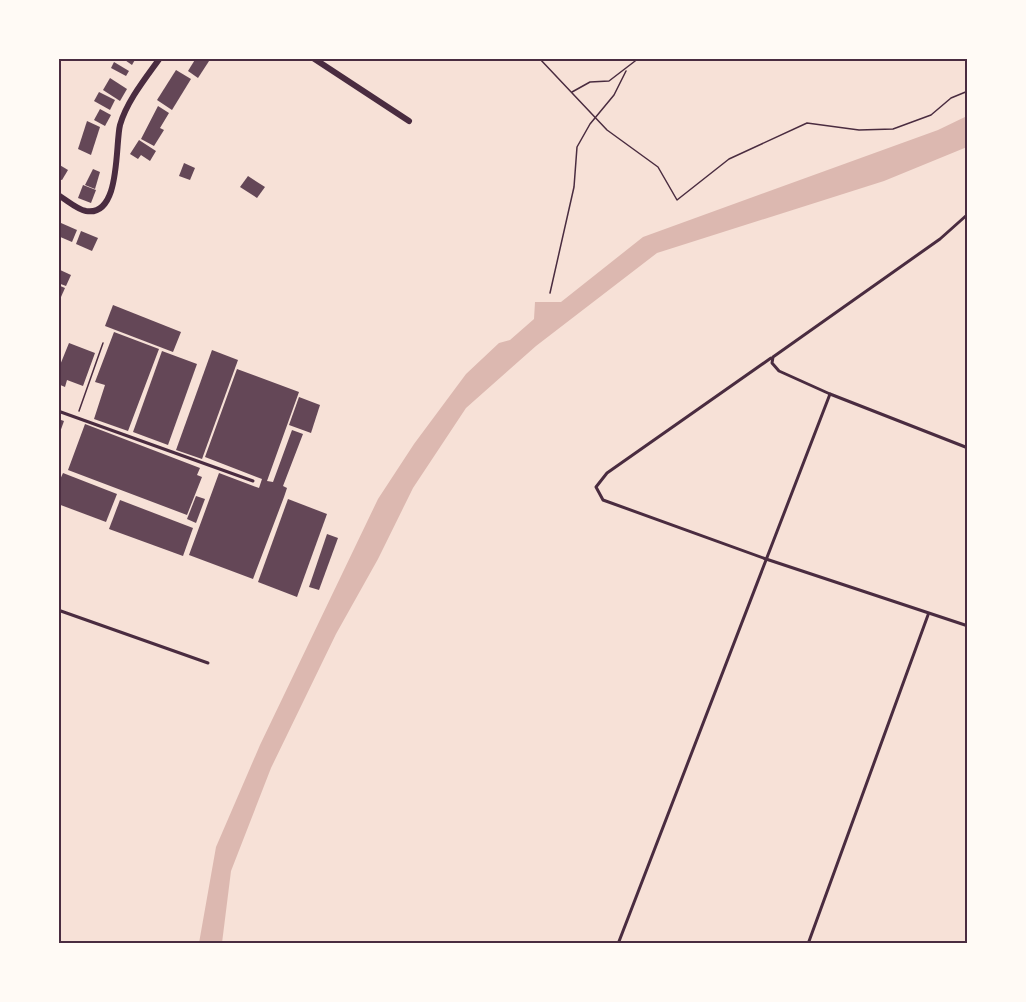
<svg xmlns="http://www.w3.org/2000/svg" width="1026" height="1002" font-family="'Public Sans',sans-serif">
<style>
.water{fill:#dcb8b0}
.building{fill:#644757}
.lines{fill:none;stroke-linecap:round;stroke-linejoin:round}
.path{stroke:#4a2c40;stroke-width:1.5}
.service{stroke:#4a2c40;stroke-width:3}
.minor{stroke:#4a2c40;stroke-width:6}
.neatline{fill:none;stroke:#4a2c40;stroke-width:2}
</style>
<rect width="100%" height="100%" fill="#f7e1d7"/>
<!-- water -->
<polygon class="water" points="967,116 967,147 884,181 657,253 536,346 466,408 413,488 378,559 336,634 271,768 231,871 222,943 199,943 216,847 260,745 378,499 414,444 466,374 499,343 510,340 534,319 535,302 561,302 643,237 938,130"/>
<!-- building -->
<g class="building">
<polygon points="122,58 136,58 132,65"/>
<polygon points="196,58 211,58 198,78 188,71"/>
<polygon points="114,62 129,71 126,76 111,68"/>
<polygon points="176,70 191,79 172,110 157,100"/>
<polygon points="110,78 127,89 120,101 103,90"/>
<polygon points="99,92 115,100 110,110 94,101"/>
<polygon points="158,106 169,113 160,128 164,130 154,146 141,139"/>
<polygon points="100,109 111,115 105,126 94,120"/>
<polygon points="87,121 100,127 91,155 78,149"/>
<polygon points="139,140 156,151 150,161 141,155 138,159 130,154"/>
<polygon points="184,163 195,168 190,180 179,176"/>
<polygon points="58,164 68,170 62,180 58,179"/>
<polygon points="93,169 100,172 95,189 85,185"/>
<polygon points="248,176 265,187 257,198 240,187"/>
<polygon points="83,185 96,190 91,203 78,198"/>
<polygon points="61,223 77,230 72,242 58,236"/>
<polygon points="81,231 98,238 92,251 76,244"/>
<polygon points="58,269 71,275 66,286 58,283"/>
<polygon points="58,285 65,288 61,297 58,296"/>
<polygon points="113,305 181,332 173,352 105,326"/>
<polygon points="114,332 159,349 128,431 94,419 105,385 95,382"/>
<polygon points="69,343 95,353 83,386 67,380 65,387 58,384 58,370"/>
<polygon points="212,350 238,360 202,459 176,450"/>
<polygon points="162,351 197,364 168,445 133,432"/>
<polygon points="237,369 299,392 267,481 273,482 292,430 303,434 283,486 287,488 284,497 253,579 189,555 219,473 259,488 262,479 205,457"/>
<polygon points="299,397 320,405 311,433 289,425"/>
<polygon points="58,419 64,421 59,435 58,435"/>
<polygon points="85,424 200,468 197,475 202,477 187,515 68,470"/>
<polygon points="63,473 117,494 106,522 58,504 58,484"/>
<polygon points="196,496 205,499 196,523 187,519"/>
<polygon points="288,499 327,514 297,597 258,582"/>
<polygon points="120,500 193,528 183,556 109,529"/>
<polygon points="327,534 338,538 319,590 309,587"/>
</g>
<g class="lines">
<!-- path -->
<g class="path">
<polyline points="539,58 607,130 658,167 677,200 729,159 807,123 859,130 893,129 931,115 951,98 968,91"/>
<polyline points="572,92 590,82 609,81 639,58"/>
<polyline points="550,293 574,187 577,147 590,124 614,95 626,71"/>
<polyline points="79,411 103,343"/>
</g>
<!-- service -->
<g class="service">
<polyline points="771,358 607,473 596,487 603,500 766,559 968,626"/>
<polyline points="830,394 968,448"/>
<polyline points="58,411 253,481"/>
<polyline points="58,610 208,663"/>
<polyline points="618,944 830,394 779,371 772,363 773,357 940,239 968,214"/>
<polyline points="808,944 928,615"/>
</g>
<!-- minor -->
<g class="minor">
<polyline points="313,58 409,121"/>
<path d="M 58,195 C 67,200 76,209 86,211 C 121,217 115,145 120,125 C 127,101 145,79 160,58"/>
</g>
</g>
<!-- border -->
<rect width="1026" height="1002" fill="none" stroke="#fffaf5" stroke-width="120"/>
<rect x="60" y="60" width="906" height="882" class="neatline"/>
</svg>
